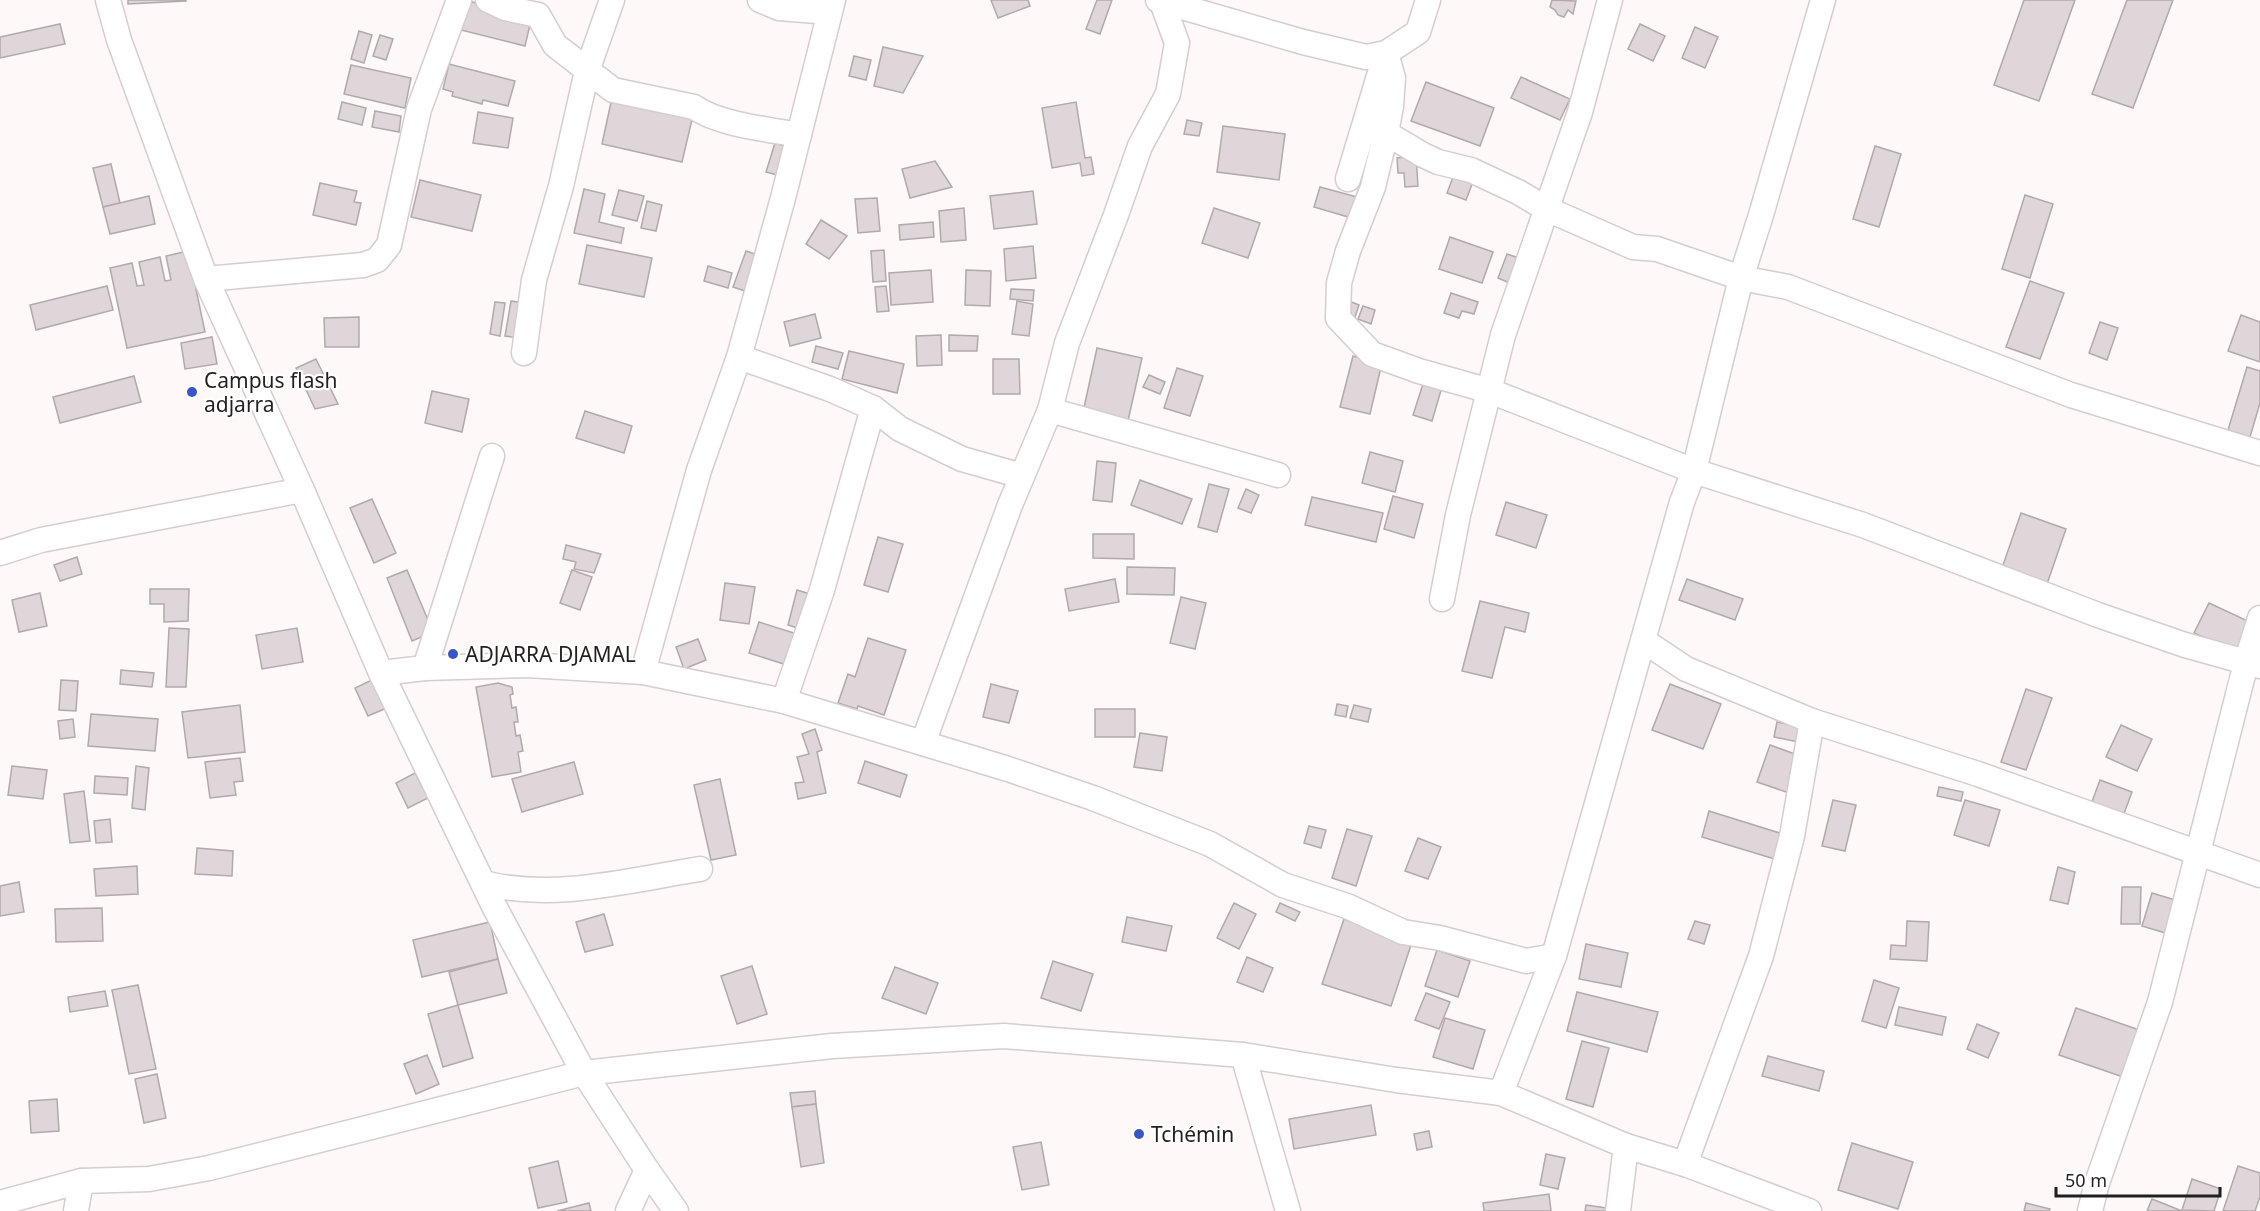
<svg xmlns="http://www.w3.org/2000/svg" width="2260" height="1211" font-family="'Noto Sans',sans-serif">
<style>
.building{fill:#ded6d8;stroke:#b1a9ab;stroke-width:1.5}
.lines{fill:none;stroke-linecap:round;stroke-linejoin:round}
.street-casing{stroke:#d6cdcd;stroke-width:27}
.street{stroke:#fff;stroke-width:24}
.poi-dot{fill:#3755c7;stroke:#fff;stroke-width:2}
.labels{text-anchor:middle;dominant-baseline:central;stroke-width:4.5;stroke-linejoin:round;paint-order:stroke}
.poi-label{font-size:21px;fill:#221f1f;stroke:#fff;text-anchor:start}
</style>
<rect width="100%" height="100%" fill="#fff8f8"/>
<!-- building -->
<g class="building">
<polygon points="128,0 186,0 186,1 128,4"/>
<polygon points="991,0 1028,0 1030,6 998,18"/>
<polygon points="1097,0 1112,0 1100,34 1086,29"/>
<polygon points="1552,0 1576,1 1573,14 1568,10 1564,17 1558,15 1555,10 1550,7"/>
<polygon points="2024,0 2075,0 2039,101 1994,85"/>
<polygon points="2127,0 2173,0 2133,108 2092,94"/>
<polygon points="468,1 532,16 525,46 461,30"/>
<polygon points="60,24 65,44 0,58 0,37"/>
<polygon points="1640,24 1665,36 1653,61 1628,49"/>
<polygon points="1695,27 1718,37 1705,68 1682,58"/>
<polygon points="359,31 372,35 364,63 351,59"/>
<polygon points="380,35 393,39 386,60 373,56"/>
<polygon points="883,47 923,56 903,93 874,86"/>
<polygon points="854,56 871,60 866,80 849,76"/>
<polygon points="449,64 515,81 508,106 483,100 482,104 452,96 453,92 443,89"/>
<polygon points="351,65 411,78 405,108 344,94"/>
<polygon points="1521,77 1570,99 1560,120 1511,98"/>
<polygon points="1426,82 1494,108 1480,146 1411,121"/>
<polygon points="613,93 694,111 682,162 602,144"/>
<polygon points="342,102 366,108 362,125 338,119"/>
<polygon points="1076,102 1085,158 1091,157 1094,174 1082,176 1080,163 1052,168 1042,108"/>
<polygon points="375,111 401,116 399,132 372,127"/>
<polygon points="478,112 513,118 508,148 473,143"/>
<polygon points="1187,120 1202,123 1199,136 1184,134"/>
<polygon points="1223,126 1285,134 1279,180 1217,172"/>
<polygon points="775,143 794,149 785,177 766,172"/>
<polygon points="1875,146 1901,154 1879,227 1853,219"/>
<polygon points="1416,156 1418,186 1405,187 1404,173 1398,173 1397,158"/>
<polygon points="935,161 952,187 910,198 902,169"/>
<polygon points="111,164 120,203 103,207 93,168"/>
<polygon points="1455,172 1474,179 1466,200 1447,193"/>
<polygon points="420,180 481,195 472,231 411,217"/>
<polygon points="320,183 357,191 354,202 361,203 356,225 313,215"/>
<polygon points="1320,187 1361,198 1355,219 1314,207"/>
<polygon points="584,189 605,194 599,222 624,228 621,243 574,233"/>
<polygon points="619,190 644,196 637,221 612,215"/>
<polygon points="1033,191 1037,224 994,229 990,196"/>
<polygon points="2025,195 2053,204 2030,278 2002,269"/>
<polygon points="149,196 155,224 110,234 103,207"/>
<polygon points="877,198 880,231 858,233 855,199"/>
<polygon points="647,201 662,205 656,231 641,228"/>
<polygon points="964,208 966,240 941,242 939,211"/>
<polygon points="1214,208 1260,223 1248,258 1202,243"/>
<polygon points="821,220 847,236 829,259 806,244"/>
<polygon points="933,222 934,237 900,240 899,225"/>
<polygon points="1450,237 1493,252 1482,283 1439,269"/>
<polygon points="587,245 652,258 644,297 579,284"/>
<polygon points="1033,246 1036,278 1006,281 1004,249"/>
<polygon points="884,250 886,281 873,282 871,251"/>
<polygon points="188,251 205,332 127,348 110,268 132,263 137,286 144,285 139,262 160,257 165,281 171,280 166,256"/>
<polygon points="746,251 766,258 754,294 733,287"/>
<polygon points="1507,254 1522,259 1512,284 1498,278"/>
<polygon points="708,266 732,273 728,288 704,281"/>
<polygon points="931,270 933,302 891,305 889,273"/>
<polygon points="966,270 991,271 990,306 965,305"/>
<polygon points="2030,281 2064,293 2040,359 2006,347"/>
<polygon points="107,286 113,310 36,330 30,305"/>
<polygon points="886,286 889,311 877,312 875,287"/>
<polygon points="1011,289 1034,290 1033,301 1010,299"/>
<polygon points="1451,293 1478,302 1474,314 1462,311 1459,318 1444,313"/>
<polygon points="511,301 525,303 520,338 505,336"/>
<polygon points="1017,301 1033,304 1029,336 1012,334"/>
<polygon points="1349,301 1359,305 1354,320 1344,317"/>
<polygon points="495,302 505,303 500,336 490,334"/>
<polygon points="1363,306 1375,310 1371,324 1358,319"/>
<polygon points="815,314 821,338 790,346 784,322"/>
<polygon points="2241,315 2260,322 2260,362 2228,351"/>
<polygon points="359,317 359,347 325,347 324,318"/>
<polygon points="2100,322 2118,328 2107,360 2089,353"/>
<polygon points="941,335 942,365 917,366 916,336"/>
<polygon points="949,335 978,336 977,351 949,351"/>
<polygon points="212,337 217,364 185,369 181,343"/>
<polygon points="816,346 843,353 838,369 812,362"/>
<polygon points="1097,348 1142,358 1128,421 1083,412"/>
<polygon points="849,351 904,364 897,393 842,379"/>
<polygon points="1353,356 1382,363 1370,414 1340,407"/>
<polygon points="316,359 338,404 315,409 296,368"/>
<polygon points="993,359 1019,359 1020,394 993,394"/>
<polygon points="2247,367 2260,371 2260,403 2250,437 2228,430"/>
<polygon points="1177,368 1203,376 1190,416 1164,408"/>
<polygon points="1149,375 1165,382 1160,394 1143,387"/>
<polygon points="134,376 141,402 60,423 53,397"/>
<polygon points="1424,381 1442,387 1432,421 1413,415"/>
<polygon points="432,391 469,399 462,432 425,423"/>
<polygon points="585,411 632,426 624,453 576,438"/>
<polygon points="1370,452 1403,461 1395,492 1362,483"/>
<polygon points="1097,461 1116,463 1112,502 1093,500"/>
<polygon points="1140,480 1192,499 1182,524 1131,505"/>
<polygon points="1209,484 1229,489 1217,532 1198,527"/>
<polygon points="1246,489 1259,495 1251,513 1238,508"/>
<polygon points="1393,496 1423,504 1414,538 1384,529"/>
<polygon points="1312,497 1383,513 1376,542 1305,525"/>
<polygon points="372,499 396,553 374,563 350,508"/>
<polygon points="1506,502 1547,515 1536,548 1496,535"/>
<polygon points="2021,513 2066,529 2047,584 2002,568"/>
<polygon points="1093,534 1134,534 1134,559 1093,558"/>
<polygon points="878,537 903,544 888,592 864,585"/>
<polygon points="566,545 601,554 594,573 574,569 576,562 563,559"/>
<polygon points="77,557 82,574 60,581 54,565"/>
<polygon points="1127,567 1175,568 1174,595 1127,594"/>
<polygon points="407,570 433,632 412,641 387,578"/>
<polygon points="572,570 592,577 580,610 560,603"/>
<polygon points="1115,579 1119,602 1069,611 1065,589"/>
<polygon points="1687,579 1743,599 1735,620 1679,600"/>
<polygon points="725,583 755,587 749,624 720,620"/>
<polygon points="150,589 189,589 188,621 164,622 164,604 150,604"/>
<polygon points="797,590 820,597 811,632 788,625"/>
<polygon points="40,593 47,626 19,632 12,600"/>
<polygon points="1181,597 1206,603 1195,649 1170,643"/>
<polygon points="1480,601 1529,613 1525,632 1505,627 1492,678 1462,671"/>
<polygon points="2209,603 2250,622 2236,652 2194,633"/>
<polygon points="759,622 797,634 787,665 749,653"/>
<polygon points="169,628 189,629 186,687 166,687"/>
<polygon points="297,628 303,662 262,669 256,635"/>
<polygon points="868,638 906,650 884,715 858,706 857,709 838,703 848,674 855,677"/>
<polygon points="698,639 706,660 684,669 676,647"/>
<polygon points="121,670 154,673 152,687 120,684"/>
<polygon points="376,678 389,707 368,716 355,688"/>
<polygon points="61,680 78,681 76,711 59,710"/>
<polygon points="498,683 512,687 513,694 510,695 512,708 516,707 518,722 514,722 516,736 520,735 523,751 518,752 521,772 492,777 476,687"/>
<polygon points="991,684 1018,691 1009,723 983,717"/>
<polygon points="1670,684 1721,704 1703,749 1652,730"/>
<polygon points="2026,689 2052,698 2026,770 2001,762"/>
<polygon points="1337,704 1348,706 1346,717 1335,715"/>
<polygon points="240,705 245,752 188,758 182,712"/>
<polygon points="1354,705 1371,709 1368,722 1350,718"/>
<rect x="1095" y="709" width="40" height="28"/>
<polygon points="91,714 158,719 155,751 88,746"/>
<polygon points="73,719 75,737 60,739 58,721"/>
<polygon points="1777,722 1806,728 1803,743 1774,737"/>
<polygon points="2121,725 2152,739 2137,771 2106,757"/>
<polygon points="815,729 822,750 817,752 826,793 798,799 795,783 804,782 797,757 809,754 802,734"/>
<polygon points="1140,733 1167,737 1162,771 1134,767"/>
<polygon points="1770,745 1803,757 1789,793 1757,782"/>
<polygon points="240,758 243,781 234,782 236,795 210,798 205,762"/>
<polygon points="865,761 907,775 900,797 858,783"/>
<polygon points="574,762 583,794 522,812 512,779"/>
<polygon points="12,766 47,770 43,799 8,795"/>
<polygon points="136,766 149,768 145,810 132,808"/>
<polygon points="415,773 428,798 408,808 396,783"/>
<polygon points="95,776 128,778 127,795 94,793"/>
<polygon points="720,779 736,855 711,860 694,785"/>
<polygon points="2100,780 2132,792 2122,819 2090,807"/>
<polygon points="1939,787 1963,792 1961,801 1937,796"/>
<polygon points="84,791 90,841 70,843 64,794"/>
<polygon points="1833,800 1856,805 1845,851 1822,846"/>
<polygon points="1965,800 2000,810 1989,846 1954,835"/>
<polygon points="1709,811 1786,835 1778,860 1702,837"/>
<polygon points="110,819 112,842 96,843 94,821"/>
<polygon points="1309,826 1326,830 1321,848 1304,843"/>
<polygon points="1347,829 1372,836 1356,886 1332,878"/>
<polygon points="1418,838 1441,847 1428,879 1405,871"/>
<polygon points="197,848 233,851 232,876 195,874"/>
<polygon points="137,866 138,894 96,896 94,869"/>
<polygon points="2058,867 2075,872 2068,904 2050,900"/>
<polygon points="19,882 24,912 0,916 0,886"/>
<polygon points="2122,887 2141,887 2140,924 2121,924"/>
<polygon points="2152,893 2182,902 2172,935 2142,926"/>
<polygon points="1234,903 1256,914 1239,949 1217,938"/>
<polygon points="1280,903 1300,912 1295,921 1276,912"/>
<polygon points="102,908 103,941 56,942 55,909"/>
<polygon points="604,914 613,945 585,952 576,922"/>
<polygon points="1127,917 1172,926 1166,951 1122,942"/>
<polygon points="1344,919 1412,942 1391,1006 1322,984"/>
<polygon points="1695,921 1710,925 1704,944 1688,939"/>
<polygon points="1907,921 1929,922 1927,961 1890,959 1891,945 1906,946"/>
<polygon points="490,922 498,959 422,977 413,940"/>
<polygon points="1586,944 1628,953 1621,987 1579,979"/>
<polygon points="1437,950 1470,961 1458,997 1425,986"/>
<polygon points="1247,957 1273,968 1263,992 1237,982"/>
<polygon points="498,959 507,993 458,1005 449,972"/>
<polygon points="1053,961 1093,974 1081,1011 1041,998"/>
<polygon points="752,966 767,1014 737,1024 721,976"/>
<polygon points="895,967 938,983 926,1014 882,998"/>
<polygon points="1874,980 1899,988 1886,1028 1862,1021"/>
<polygon points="138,985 156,1069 129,1074 112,990"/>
<polygon points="105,991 108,1006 70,1012 68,997"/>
<polygon points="1577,992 1658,1012 1647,1052 1567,1031"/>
<polygon points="1426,993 1450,1002 1439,1029 1415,1020"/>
<polygon points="458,1005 473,1058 443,1067 428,1014"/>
<polygon points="1899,1007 1946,1017 1942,1035 1895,1025"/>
<polygon points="2076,1008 2148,1033 2132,1080 2059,1055"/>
<polygon points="1445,1018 1485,1030 1473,1069 1433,1057"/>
<polygon points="1977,1024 1999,1033 1988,1058 1967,1049"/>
<polygon points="1582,1041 1609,1048 1593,1107 1566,1099"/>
<polygon points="427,1055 439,1084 416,1094 404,1064"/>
<polygon points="1768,1056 1824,1071 1819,1091 1762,1076"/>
<polygon points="157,1074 166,1118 144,1123 135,1079"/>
<polygon points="815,1091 816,1104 792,1107 790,1093"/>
<polygon points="57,1099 59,1131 31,1133 29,1101"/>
<polygon points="816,1104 824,1163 801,1167 792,1107"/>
<polygon points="1371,1105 1376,1135 1294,1149 1289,1119"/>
<polygon points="1429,1131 1432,1147 1417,1150 1414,1134"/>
<polygon points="1041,1142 1049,1185 1022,1190 1013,1147"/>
<polygon points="1852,1143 1913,1162 1898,1209 1838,1190"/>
<polygon points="1546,1154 1565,1158 1558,1189 1540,1185"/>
<polygon points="558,1161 567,1202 538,1208 529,1168"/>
<polygon points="2238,1166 2260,1173 2260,1197 2255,1211 2223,1211"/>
<polygon points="2192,1179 2221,1189 2214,1211 2182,1210"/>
<polygon points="1549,1194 1551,1211 1484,1211 1483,1203"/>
<polygon points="2152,1199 2182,1211 2147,1211"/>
<polygon points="589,1203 591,1211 557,1211"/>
<polygon points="2026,1203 2050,1209 2049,1211 2024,1211"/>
<polygon points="1586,1205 1613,1209 1613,1211 1585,1211"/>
</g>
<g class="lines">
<defs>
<g id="street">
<polyline points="108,0 119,40 206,279 302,490 381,673 494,906 584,1073 647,1170 676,1211"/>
<path d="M 488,0 L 505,8 L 538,15 L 555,45 L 613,90 L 694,107 C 720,125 767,129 799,135"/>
<polyline points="760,0 779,8 829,12"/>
<polyline points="1158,0 1303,42 1366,57 1386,53 1393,78 1391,106 1386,133 1373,187 1348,251 1339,283 1338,318 1372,354 1419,371 1490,391 1694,471 1863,525 2098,615 2185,645 2260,666"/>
<polyline points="1386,133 1423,155 1438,162 1471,170 1518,192 1547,209 1633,247 1657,249 1741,278 1788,287 2071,395 2260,453"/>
<polyline points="1348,179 1386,53 1418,32 1428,0"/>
<polyline points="206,279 363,265 377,260 389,245 419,109 459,0"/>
<polyline points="524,353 534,280 561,186 587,71 612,0"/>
<polyline points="739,357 830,389 873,408 900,429 962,459 1022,476"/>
<polyline points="1050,410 1278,475"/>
<polyline points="0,553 41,540 302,490"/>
<polyline points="1442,599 1458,515 1503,335 1580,112 1610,0"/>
<polyline points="1644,641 1686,669 1812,721 1978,774 2260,875"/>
<polyline points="425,668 492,456"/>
<polyline points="643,672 699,470 739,357 783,198 833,0"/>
<polyline points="381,673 425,668 528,665 643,672 784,701 1008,769 1093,798 1210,844 1283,885 1347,906 1403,932 1440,938 1526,961 1554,956"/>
<polyline points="784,701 822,590 873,408"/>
<polyline points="923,743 1010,505 1050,410 1067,343 1116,215 1140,146 1168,94 1177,43 1162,2"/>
<path d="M 483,883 C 554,901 629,880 700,869"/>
<polyline points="1243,1055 1288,1211"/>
<polyline points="1501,1093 1554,956 1682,502 1694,471 1741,278 1761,215 1823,0"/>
<polyline points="1685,1164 1761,956 1792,836 1812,721"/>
<polyline points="0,1203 81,1181 149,1179 209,1168 584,1073 832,1046 1004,1036 1243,1055 1396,1080 1501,1093 1626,1146 1685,1164 1809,1211"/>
<polyline points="76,1211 81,1181"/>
<polyline points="628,1211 647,1170"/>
<polyline points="1618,1211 1626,1146"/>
<polyline points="2090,1211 2097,1183 2160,1002 2246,663 2260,618"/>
</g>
</defs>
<!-- street casing -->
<use href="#street" class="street-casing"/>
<!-- street -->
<use href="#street" class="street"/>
</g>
<!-- markers -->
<g class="poi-dot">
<circle cx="192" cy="392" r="6"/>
<circle cx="453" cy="654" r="6"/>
<circle cx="1139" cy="1134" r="6"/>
</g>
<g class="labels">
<!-- poi labels -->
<g class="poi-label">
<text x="204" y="380">Campus flash<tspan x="204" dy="24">adjarra</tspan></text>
<text x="465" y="654">ADJARRA DJAMAL</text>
<text x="1151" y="1134">Tchémin</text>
</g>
</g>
<!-- scale -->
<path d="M2056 1187v9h164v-9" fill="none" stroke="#221f1f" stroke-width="3"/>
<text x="2065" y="1187" font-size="18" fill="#221f1f" stroke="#ffffff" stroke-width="4.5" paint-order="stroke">50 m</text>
</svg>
